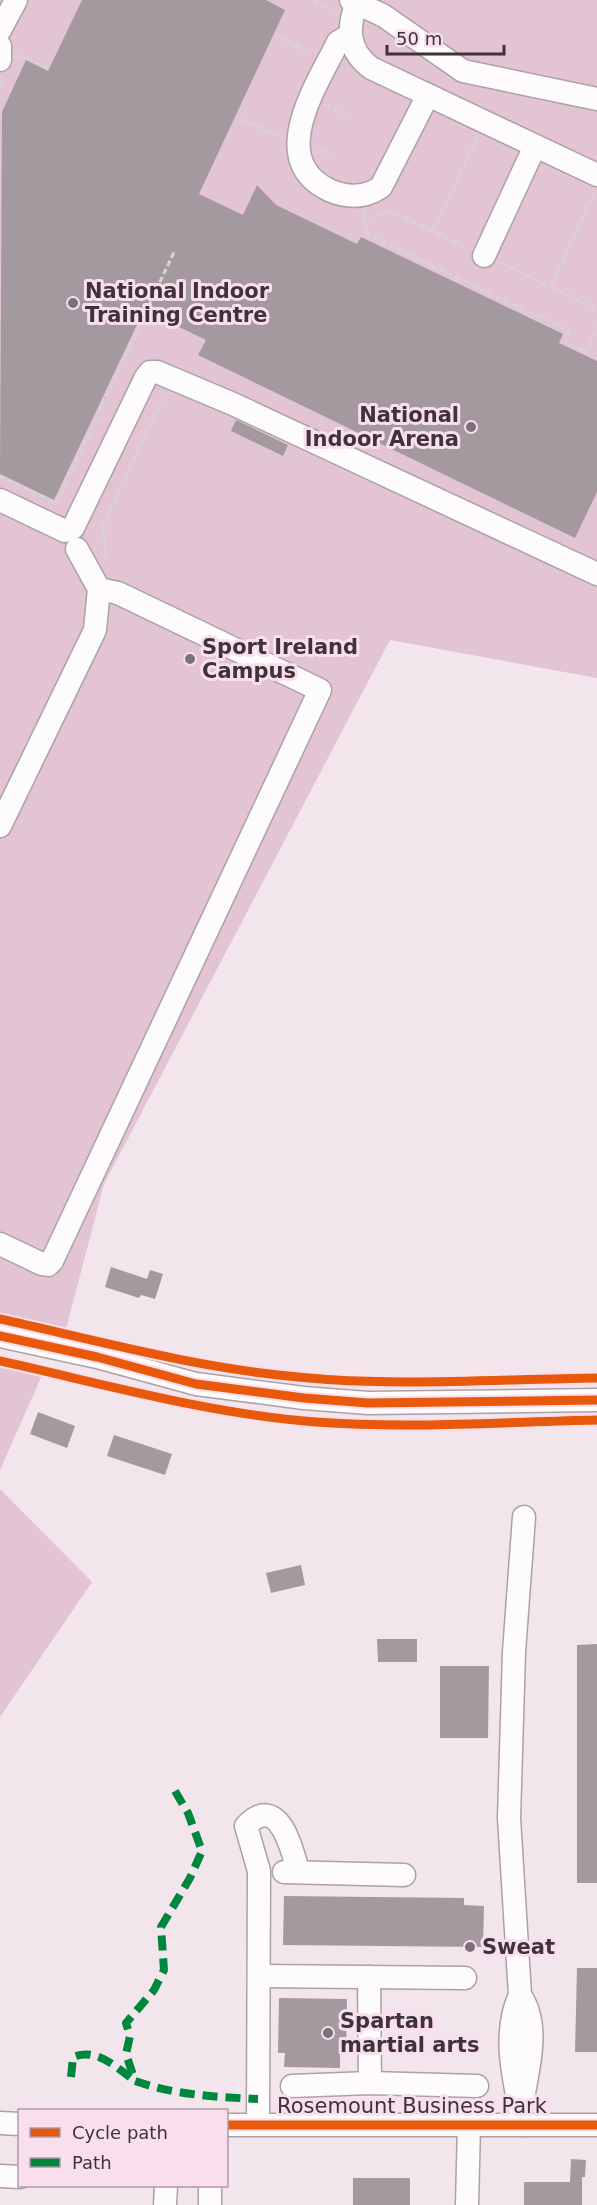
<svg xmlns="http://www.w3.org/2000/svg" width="597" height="2205" font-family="'DejaVu Sans',sans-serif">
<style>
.green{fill:#e2c4d4}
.building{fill:#a3999e}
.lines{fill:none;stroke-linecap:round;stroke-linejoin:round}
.minor-casing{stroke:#aca1a6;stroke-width:25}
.path{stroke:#d7d3d5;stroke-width:3;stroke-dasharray:6 3;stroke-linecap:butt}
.minor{stroke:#fdfbfc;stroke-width:22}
.quiet{stroke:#00873e;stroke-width:8;stroke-dasharray:15 8;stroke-linecap:butt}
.cycleway-casing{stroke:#f9dfed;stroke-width:13}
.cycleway{stroke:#e8590c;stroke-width:9}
.poi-dot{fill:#7d7178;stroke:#f9dfed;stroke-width:2}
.labels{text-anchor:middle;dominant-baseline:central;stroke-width:6;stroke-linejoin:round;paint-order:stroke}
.poi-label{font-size:21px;font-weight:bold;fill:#3d3339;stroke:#f9dfed;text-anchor:start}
.street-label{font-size:21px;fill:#3d3339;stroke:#f9dfed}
</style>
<rect width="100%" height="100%" fill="#f3e5ec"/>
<!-- green -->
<g class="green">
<polygon points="0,0 597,0 597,678 390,640 104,1184 66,1329 0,1313"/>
<polygon points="0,1365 43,1373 0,1470"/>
<polygon points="0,1489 92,1582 0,1717"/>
</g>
<!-- building -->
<g class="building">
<polygon points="82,0 266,0 285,10 199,194 243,215 257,185 276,205 357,244 361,237 563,334 559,343 597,361 597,492 575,538 198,355 206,340 144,310 54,500 0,474 2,112 26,60 48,71"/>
<polygon points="236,420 288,445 283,456 231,431"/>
<polygon points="111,1267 147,1279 150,1270 163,1274 155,1299 141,1295 139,1298 105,1287"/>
<polygon points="38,1412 75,1426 67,1448 30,1434"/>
<polygon points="114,1435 172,1454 165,1475 107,1456"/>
<polygon points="301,1565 305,1585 271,1593 266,1573"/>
<polygon points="377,1639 417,1639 417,1662 378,1662"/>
<polygon points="597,1644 597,1883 577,1883 577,1645"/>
<polygon points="440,1666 489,1666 488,1738 440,1738"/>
<polygon points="284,1896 464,1898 464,1905 484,1906 483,1947 283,1945"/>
<polygon points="577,1968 597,1968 597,2052 575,2052"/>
<polygon points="279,1998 347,1999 346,2053 340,2054 340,2068 284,2067 285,2053 278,2053"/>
<polygon points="571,2159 586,2160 585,2177 582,2177 582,2205 524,2205 524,2182 570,2182"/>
<rect x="353" y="2178" width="57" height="27"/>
</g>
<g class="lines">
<defs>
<g id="minor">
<polyline points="351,0 384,16 463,71 597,99"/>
<path d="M 358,0 C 347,26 347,50 371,68 L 597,175"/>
<polyline points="0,30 16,0"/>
<path d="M 350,35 L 338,42 C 317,85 266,159 329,190 C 347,198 365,198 381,187 L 428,95"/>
<polyline points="0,46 0,60"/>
<polyline points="484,256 535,146"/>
<polyline points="0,500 65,531 73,528 146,377 150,372 157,372 233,404 597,574"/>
<polyline points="0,826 95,630 99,589 77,549"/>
<polyline points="0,1244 42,1264 48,1265 52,1261 320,690 118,593 99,589"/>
<polyline points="0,1336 97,1357 196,1384 304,1398 368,1403 597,1400"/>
<polyline points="284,1872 404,1875"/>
<polyline points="259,1976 465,1978"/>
<polyline points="369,1977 370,2083"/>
<path d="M 520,1995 C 540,2024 529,2065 523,2098"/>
<polyline points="292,2086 370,2083 477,2086"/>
<polyline points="0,2123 20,2124"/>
<path d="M 258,2123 L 259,1871 L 246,1826 C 278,1792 292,1848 298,1871"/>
<polyline points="226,2125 597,2125"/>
<path d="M 523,2125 C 515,2083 501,2035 520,1995 L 509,1818 L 514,1652 L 524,1517"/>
<polyline points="0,2176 20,2177"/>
<polyline points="165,2205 166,2186"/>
<polyline points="210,2205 210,2186"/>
<polyline points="467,2205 469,2125"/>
</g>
</defs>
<!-- minor casing -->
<use href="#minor" class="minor-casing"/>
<!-- path -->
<g class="path">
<polyline points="313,0 334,13"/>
<polyline points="278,37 311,53"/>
<polyline points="18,55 47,67"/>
<polyline points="0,85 4,77"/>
<polyline points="325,105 351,117"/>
<polyline points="240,119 282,138"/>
<polyline points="317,152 322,150 332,155"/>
<polyline points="363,212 364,223 390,211 468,248"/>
<polyline points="364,223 370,236 569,331 565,342 586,352"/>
<polyline points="433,231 477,137"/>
<polyline points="501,263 597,309"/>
<polyline points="550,286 594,193"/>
<polyline points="585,354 597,327"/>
<polyline points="0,476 56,503 174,252"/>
<polyline points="106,561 103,524 165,393"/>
</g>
<!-- minor -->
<use href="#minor" class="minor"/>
<!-- quiet -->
<g class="quiet">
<path d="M 175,1791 L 188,1813 L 202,1851 L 190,1878 L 161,1927 L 164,1970 L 154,1990 L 126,2023 L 130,2036 L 126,2054 L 135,2081 C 175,2095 216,2097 258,2099"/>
<path d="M 71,2077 L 73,2057 C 97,2047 117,2068 135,2081"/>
</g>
<defs>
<g id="cycleway">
<path d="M 0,1319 C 99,1341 197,1368 298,1377 C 397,1387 498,1379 597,1378"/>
<polyline points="0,1336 97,1357 196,1384 304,1398 368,1403 597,1400"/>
<path d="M 0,1361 C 104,1384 210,1414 316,1422 C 409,1429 504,1422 597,1420"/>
<polyline points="226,2125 597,2125"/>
</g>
</defs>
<!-- cycleway casing -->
<use href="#cycleway" class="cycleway-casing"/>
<!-- cycleway -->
<use href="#cycleway" class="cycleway"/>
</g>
<!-- markers -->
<g class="poi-dot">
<circle cx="73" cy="303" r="6"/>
<circle cx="471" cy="427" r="6"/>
<circle cx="190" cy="659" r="6"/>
<circle cx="470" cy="1947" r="6"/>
<circle cx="328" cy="2033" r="6"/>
</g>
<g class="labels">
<!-- poi labels -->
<g class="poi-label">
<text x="85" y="291">National Indoor<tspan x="85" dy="24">Training Centre</tspan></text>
<text x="459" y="415" text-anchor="end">National<tspan x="459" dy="24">Indoor Arena</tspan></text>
<text x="202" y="647">Sport Ireland<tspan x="202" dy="24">Campus</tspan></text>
<text x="482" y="1947">Sweat</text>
<text x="340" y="2021">Spartan<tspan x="340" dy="24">martial arts</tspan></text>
</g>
<!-- street labels -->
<g class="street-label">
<text x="412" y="2106">Rosemount Business Park</text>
</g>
</g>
<!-- legend -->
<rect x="18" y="2109" width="210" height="78" fill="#f9dfed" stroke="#ae9aa5" stroke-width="1.5"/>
<rect x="30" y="2128" width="30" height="9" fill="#e8590c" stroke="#ae9aa5" stroke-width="1.5"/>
<text x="72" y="2139" font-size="18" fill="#3d3339">Cycle path</text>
<rect x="30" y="2158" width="30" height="9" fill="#00873e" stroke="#ae9aa5" stroke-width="1.5"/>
<text x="72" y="2169" font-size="18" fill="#3d3339">Path</text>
<!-- scale -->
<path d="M387 45v9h117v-9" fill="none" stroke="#3d3339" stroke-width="3"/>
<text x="396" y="45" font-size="18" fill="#3d3339" stroke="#f9dfed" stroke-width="4.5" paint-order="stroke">50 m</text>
</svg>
